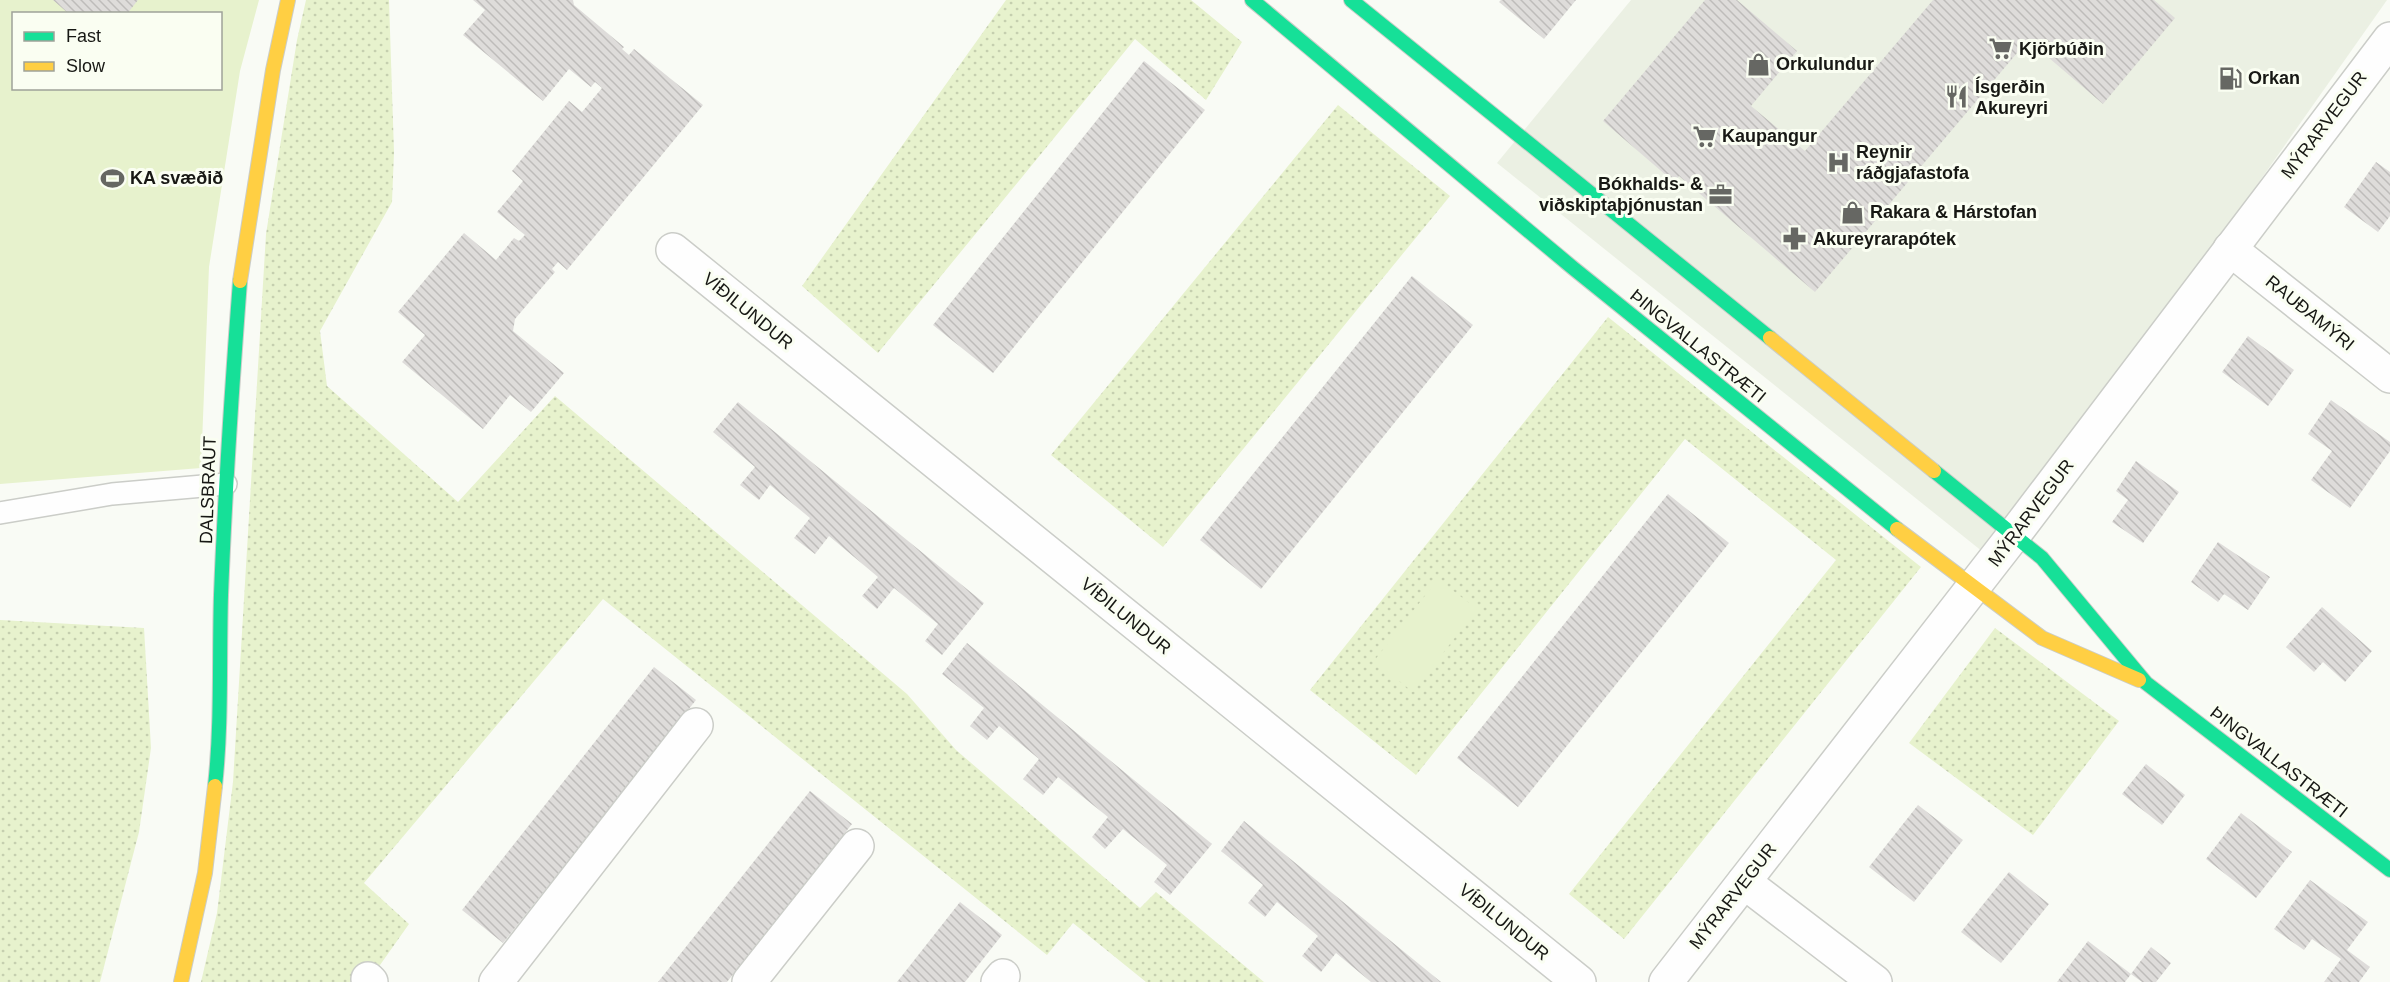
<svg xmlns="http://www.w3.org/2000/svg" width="2390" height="982" font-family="Helvetica,sans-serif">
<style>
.built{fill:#ebf0e3}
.grass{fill:url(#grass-dots)}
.park{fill:#e7f2cd;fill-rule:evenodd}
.building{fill:url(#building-back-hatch)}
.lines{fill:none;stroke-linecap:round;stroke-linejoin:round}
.lane-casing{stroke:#cbcdc8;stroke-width:24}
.street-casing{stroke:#cbcdc8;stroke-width:36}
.fast-casing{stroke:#cbcdc8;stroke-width:16}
.slow-casing{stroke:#cbcdc8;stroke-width:16}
.lane{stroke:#fefefe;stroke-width:21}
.street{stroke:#fefefe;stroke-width:33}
.fast{stroke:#16e098;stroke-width:14}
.slow{stroke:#ffcf43;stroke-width:14}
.labels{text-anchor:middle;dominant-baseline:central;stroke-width:6;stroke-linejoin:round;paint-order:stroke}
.poi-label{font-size:18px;font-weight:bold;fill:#171814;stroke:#fafef2;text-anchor:start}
.street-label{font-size:18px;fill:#171814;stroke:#fafef2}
</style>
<defs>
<pattern id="grass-dots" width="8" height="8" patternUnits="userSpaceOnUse" patternTransform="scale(1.5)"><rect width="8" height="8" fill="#e7f2cd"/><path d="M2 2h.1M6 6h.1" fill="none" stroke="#c5cfaf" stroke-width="1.8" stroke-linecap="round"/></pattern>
<pattern id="building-back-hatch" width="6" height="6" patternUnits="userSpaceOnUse" patternTransform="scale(1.5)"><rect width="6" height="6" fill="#dedcda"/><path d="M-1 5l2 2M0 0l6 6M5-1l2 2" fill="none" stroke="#bebcba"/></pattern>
</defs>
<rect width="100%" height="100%" fill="#f9fbf5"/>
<!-- built -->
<polygon class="built" points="1631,0 2387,0 1993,560 1497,163"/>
<!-- grass -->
<g class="grass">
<polygon points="306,0 389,0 394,152 392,202 320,331 327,386 458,502 555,396 907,694 956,750 1140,908 1156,892 1264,982 1146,982 1073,923 1047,955 603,599 364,883 409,924 368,982 201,982 217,913 233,782 266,234 297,40"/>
<polygon points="1006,0 1191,0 1242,42 1206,100 1135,39 878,353 802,286"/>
<polygon points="1338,105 1450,196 1163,547 1051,455"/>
<polygon points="1608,317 1921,567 1624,939 1569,894 1836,560 1685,439 1416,775 1310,690"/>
<polygon points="0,620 144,628 151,748 139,832 100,982 0,982"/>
<polygon points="1995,628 2119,721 2033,835 1909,743"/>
</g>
<!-- park -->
<g class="park">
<path d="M 0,0 L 259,0 L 240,71 L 209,267 L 201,468 L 0,484 ZM 14,14 L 220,14 L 220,88 L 14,88 Z"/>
<polygon points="1438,579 1477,609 1413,692 1374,661"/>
</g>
<!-- building -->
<g class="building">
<polygon points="53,0 138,0 127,14 69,14"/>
<polygon points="473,0 573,0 574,5 624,47 622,49 629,55 634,49 703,105 567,270 558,262 552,269 555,272 515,319 513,331 564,373 531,412 510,395 483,429 402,362 425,335 398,312 464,233 496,260 514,238 519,241 525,235 497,212 523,181 512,171 569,101 582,112 602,88 595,82 591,87 569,69 543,101 463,35 485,10"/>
<polygon points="1501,0 1576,0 1544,39 1499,2"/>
<polygon points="1705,0 1737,0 1797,51 1751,106 1805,151 1933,0 2154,0 2175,18 2103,104 2028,40 1815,292 1679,176 1674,182 1603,121"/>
<polygon points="1144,61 1205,110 993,373 933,325"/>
<polygon points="2376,162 2390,172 2390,216 2378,232 2344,207"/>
<polygon points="1412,276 1473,325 1261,589 1200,540"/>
<polygon points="2248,336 2294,370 2268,406 2222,372"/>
<polygon points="2331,400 2390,442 2390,451 2350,508 2311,480 2332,451 2308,434"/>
<polygon points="738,402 984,603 942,655 925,641 938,624 894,588 877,609 862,596 878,577 829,536 815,554 794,538 810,518 770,485 759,500 740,485 755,467 713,432"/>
<polygon points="2136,461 2179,492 2143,543 2112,522 2128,500 2116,491"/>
<polygon points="1668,494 1729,543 1518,807 1457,758"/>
<polygon points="2218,542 2270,577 2248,610 2224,594 2218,602 2191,582"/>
<polygon points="2322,607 2372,651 2345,682 2323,662 2314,672 2286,647"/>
<polygon points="967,643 1212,844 1170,895 1154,882 1167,865 1123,829 1105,849 1092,837 1108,817 1058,777 1043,795 1023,779 1039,759 999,726 987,740 970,726 984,708 942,674"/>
<polygon points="654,667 696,700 503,943 462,910"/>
<polygon points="2146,764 2185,795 2162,825 2122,794"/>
<polygon points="810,791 852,824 727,982 658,982"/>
<polygon points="1918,805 1963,840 1914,902 1869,867"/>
<polygon points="2241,813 2292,852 2256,898 2206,859"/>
<polygon points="1244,821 1441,982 1371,982 1336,953 1321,972 1302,956 1318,936 1277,902 1265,917 1248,903 1263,885 1221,851"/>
<polygon points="2009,872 2049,904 2001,963 1961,932"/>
<polygon points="2310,880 2368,922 2347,950 2370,967 2359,982 2324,982 2341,959 2312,939 2304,950 2274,929"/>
<polygon points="960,902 1002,935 965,982 897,982"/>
<polygon points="2088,941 2131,974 2125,982 2057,982"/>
<polygon points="2151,947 2171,963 2156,982 2142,982 2131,974"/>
</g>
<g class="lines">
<defs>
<polyline id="lane" points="0,513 112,494 226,484"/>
<g id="street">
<polyline points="2230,249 2390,376"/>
<polyline points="673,250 1579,982"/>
<polyline points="1744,882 1875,982"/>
<polyline points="368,979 371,982"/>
<polyline points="496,982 696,725"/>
<polyline points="749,982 857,846"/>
<polyline points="998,982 1003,976"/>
<polyline points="1666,982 2013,536 2390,39"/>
</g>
<g id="fast">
<polyline points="1252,0 1573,268 1897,529"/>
<polyline points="1351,0 1770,338"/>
<polyline points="1934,471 2042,558 2146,683 2390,870"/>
<path d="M 215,786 C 222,722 219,659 221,595 C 225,490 232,386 240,281"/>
</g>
<g id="slow">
<polyline points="240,281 273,70 288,0"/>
<polyline points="1770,338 1934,471"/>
<polyline points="1897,529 2042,638 2139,680"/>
<polyline points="181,982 205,873 215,786"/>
</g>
</defs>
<!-- lane casing -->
<use href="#lane" class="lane-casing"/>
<!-- street casing -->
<use href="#street" class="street-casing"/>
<!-- fast casing -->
<use href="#fast" class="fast-casing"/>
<!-- slow casing -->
<use href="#slow" class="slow-casing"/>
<!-- lane -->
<use href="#lane" class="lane"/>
<!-- street -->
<use href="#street" class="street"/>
<!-- fast -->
<use href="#fast" class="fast"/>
<!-- slow -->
<use href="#slow" class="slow"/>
</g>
<!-- icons -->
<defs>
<symbol id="supermarket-bare" viewBox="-9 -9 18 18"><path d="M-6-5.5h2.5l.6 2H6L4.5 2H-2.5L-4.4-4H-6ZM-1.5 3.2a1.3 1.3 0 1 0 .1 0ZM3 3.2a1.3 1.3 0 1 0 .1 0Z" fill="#666763" stroke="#fafef2" stroke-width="2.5" paint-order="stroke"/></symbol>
<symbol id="shop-bare" viewBox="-9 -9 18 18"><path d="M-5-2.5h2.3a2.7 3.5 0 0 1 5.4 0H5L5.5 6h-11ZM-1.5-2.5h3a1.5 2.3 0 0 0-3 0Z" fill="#666763" stroke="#fafef2" stroke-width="2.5" paint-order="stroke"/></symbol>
<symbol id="fuel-bare" viewBox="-9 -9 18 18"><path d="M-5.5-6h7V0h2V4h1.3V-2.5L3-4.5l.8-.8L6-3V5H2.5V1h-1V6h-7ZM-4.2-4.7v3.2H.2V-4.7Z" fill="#666763" stroke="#fafef2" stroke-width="2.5" paint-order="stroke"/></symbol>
<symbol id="restaurant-bare" viewBox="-9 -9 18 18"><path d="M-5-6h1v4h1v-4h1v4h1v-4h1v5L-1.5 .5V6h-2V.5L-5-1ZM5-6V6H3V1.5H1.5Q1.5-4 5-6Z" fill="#666763" stroke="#fafef2" stroke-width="2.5" paint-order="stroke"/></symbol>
<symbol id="hospital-bare" viewBox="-9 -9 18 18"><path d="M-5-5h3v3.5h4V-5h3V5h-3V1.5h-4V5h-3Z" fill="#666763" stroke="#fafef2" stroke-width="2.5" paint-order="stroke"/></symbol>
<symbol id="stadium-bare" viewBox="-9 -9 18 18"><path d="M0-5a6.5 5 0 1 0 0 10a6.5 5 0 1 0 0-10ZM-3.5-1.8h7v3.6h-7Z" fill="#666763" stroke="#fafef2" stroke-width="2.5" paint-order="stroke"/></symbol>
<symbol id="office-bare" viewBox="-9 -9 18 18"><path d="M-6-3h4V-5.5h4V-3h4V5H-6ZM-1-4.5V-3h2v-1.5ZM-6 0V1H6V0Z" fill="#666763" stroke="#fafef2" stroke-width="2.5" paint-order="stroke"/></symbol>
<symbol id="pharmacy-bare" viewBox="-9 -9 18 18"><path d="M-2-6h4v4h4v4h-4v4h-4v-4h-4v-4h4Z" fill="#666763" stroke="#fafef2" stroke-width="2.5" paint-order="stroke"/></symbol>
</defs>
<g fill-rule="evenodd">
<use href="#supermarket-bare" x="1984" y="32" width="33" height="33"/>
<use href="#shop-bare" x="1742" y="48" width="33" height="33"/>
<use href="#fuel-bare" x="2214" y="62" width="33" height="33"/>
<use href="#restaurant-bare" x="1940" y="80" width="33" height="33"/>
<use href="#supermarket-bare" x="1688" y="120" width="33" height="33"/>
<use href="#hospital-bare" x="1822" y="146" width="33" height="33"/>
<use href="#stadium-bare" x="96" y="162" width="33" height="33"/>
<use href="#office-bare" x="1704" y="178" width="33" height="33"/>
<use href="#shop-bare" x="1836" y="196" width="33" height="33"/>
<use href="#pharmacy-bare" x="1778" y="222" width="33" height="33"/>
</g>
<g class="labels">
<!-- poi labels -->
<g class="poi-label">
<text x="2019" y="49">Kjörbúðin</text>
<text x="1776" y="64">Orkulundur</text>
<text x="2248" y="78">Orkan</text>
<text x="1975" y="87">Ísgerðin<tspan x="1975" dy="21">Akureyri</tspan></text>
<text x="1722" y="136">Kaupangur</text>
<text x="1856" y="152">Reynir<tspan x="1856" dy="21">ráðgjafastofa</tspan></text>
<text x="130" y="178">KA svæðið</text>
<text x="1703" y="184" text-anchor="end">Bókhalds- &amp;<tspan x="1703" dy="21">viðskiptaþjónustan</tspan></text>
<text x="1870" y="212">Rakara &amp; Hárstofan</text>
<text x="1813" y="239">Akureyrarapótek</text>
</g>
<!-- street labels -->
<g class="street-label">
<text transform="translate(2324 125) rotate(-53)">MÝRARVEGUR</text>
<text transform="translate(748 311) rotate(39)">VÍÐILUNDUR</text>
<text transform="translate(2310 313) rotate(39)">RAUÐAMÝRI</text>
<text transform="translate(1698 346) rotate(39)">ÞINGVALLASTRÆTI</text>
<text transform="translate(208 490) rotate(-88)">DALSBRAUT</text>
<text transform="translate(2031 513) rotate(-53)">MÝRARVEGUR</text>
<text transform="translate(1126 616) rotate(39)">VÍÐILUNDUR</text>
<text transform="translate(2279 762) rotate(38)">ÞINGVALLASTRÆTI</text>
<text transform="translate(1733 896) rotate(-52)">MÝRARVEGUR</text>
<text transform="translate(1504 922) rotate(39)">VÍÐILUNDUR</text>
</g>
</g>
<!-- legend -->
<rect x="12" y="12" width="210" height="78" fill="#fafef2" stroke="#9fa299" stroke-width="1.5"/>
<rect x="24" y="32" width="30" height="9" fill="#16e098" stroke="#9fa299" stroke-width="1.5"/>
<text x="66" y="42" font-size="18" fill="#171814">Fast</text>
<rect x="24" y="62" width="30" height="9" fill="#ffcf43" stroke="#9fa299" stroke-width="1.5"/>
<text x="66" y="72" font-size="18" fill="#171814">Slow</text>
</svg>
